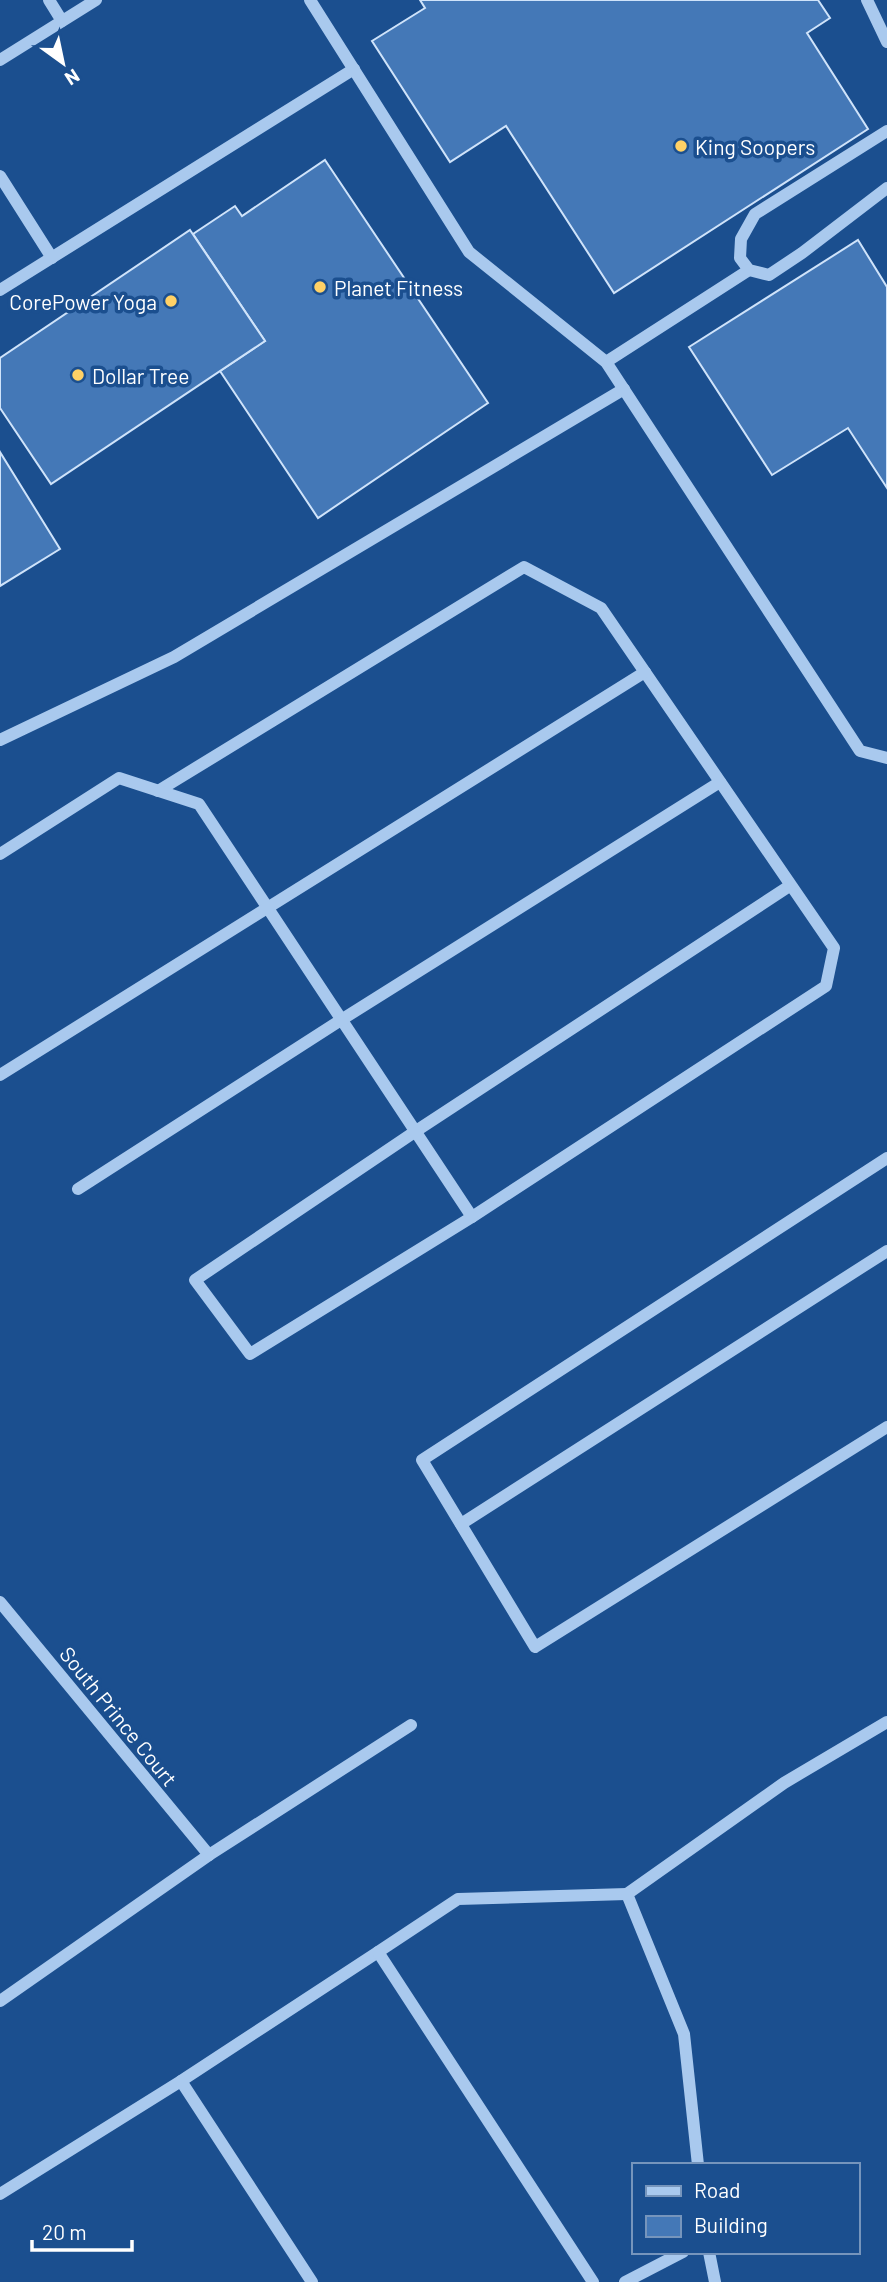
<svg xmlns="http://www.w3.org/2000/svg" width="887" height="2282" font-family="Barlow,sans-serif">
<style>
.building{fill:#4478b7;stroke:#cfe3fa;stroke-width:2}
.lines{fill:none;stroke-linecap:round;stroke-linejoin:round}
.minor{stroke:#a9c9ee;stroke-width:12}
.poi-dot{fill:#ffd166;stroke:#1b4f8f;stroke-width:2.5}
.labels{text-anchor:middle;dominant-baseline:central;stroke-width:7;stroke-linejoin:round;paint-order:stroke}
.poi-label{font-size:21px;fill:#fff;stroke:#1b4f8f;text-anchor:start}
.street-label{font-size:21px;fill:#fff;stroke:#1b4f8f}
</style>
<rect width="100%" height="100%" fill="#1b4f8f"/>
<!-- building -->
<g class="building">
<polygon points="420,0 818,0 830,18 807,33 868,129 614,293 506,126 450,162 372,41 425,8"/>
<polygon points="325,160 488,403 318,518 220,371 265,341 193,234 235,206 242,216"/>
<polygon points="190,230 265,341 51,484 0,408 0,358"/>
<polygon points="858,240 887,287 887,488 848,428 772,475 689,347"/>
<polygon points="0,452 60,549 0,586"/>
</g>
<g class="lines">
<!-- minor -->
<g class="minor">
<polyline points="49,0 62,21"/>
<polyline points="310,0 469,252 606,362 860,751 887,758"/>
<polyline points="867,0 887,42"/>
<polyline points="0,60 96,0"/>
<polyline points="887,131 755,214 741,239 740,258 749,270 769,275 802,253 887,188"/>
<polyline points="0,176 52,258"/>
<polyline points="0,290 354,69"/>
<polyline points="606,362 749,270"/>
<polyline points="0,740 174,657 624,389"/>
<polyline points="158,791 524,567 601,608 834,948 826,986 472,1217 250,1354 195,1280 416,1131 791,885"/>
<polyline points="0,854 119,778 199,804 472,1217"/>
<polyline points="0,1075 645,672"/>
<polyline points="887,1158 422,1460 535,1647 887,1427"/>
<polyline points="78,1189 341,1020 720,782"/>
<polyline points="461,1524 887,1251"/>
<polyline points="0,1602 209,1855"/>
<polyline points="0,2001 209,1855 411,1725"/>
<polyline points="181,2081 378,1952"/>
<polyline points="698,2165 684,2034 627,1894 784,1783 887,1722"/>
<polyline points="0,2194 181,2081 312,2282"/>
<polyline points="709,2252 715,2282"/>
<polyline points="593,2282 378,1952 458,1899 627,1894"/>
<polyline points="625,2282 683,2252"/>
</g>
</g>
<!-- markers -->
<g class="poi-dot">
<circle cx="681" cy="146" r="7"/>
<circle cx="320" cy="287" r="7"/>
<circle cx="171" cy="301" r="7"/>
<circle cx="78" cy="375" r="7"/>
</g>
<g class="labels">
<!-- poi labels -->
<g class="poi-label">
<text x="695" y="146">King Soopers</text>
<text x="334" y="287">Planet Fitness</text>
<text x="157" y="301" text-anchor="end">CorePower Yoga</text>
<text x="92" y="375">Dollar Tree</text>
</g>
<!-- street labels -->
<g class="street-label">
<text transform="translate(119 1716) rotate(51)">South Prince Court</text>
</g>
</g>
<!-- legend -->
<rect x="632" y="2163" width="228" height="91" fill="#1b4f8f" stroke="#7695bc" stroke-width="2"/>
<rect x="646" y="2186" width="35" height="10" fill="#a9c9ee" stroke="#7695bc" stroke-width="2"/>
<text x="694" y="2198" font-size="21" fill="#ffffff">Road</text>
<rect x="646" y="2216" width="35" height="21" fill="#4478b7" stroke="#7695bc" stroke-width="2"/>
<text x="694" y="2233" font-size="21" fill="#ffffff">Building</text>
<!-- north arrow -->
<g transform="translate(63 63) rotate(147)" stroke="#1b4f8f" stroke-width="5" paint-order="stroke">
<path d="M0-5L12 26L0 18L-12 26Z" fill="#ffffff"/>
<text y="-10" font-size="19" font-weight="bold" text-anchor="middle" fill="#ffffff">N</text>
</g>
<!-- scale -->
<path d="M32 2240v10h100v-10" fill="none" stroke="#ffffff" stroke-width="3.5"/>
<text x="42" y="2240" font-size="21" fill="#ffffff" stroke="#1b4f8f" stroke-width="5" paint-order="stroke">20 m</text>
</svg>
